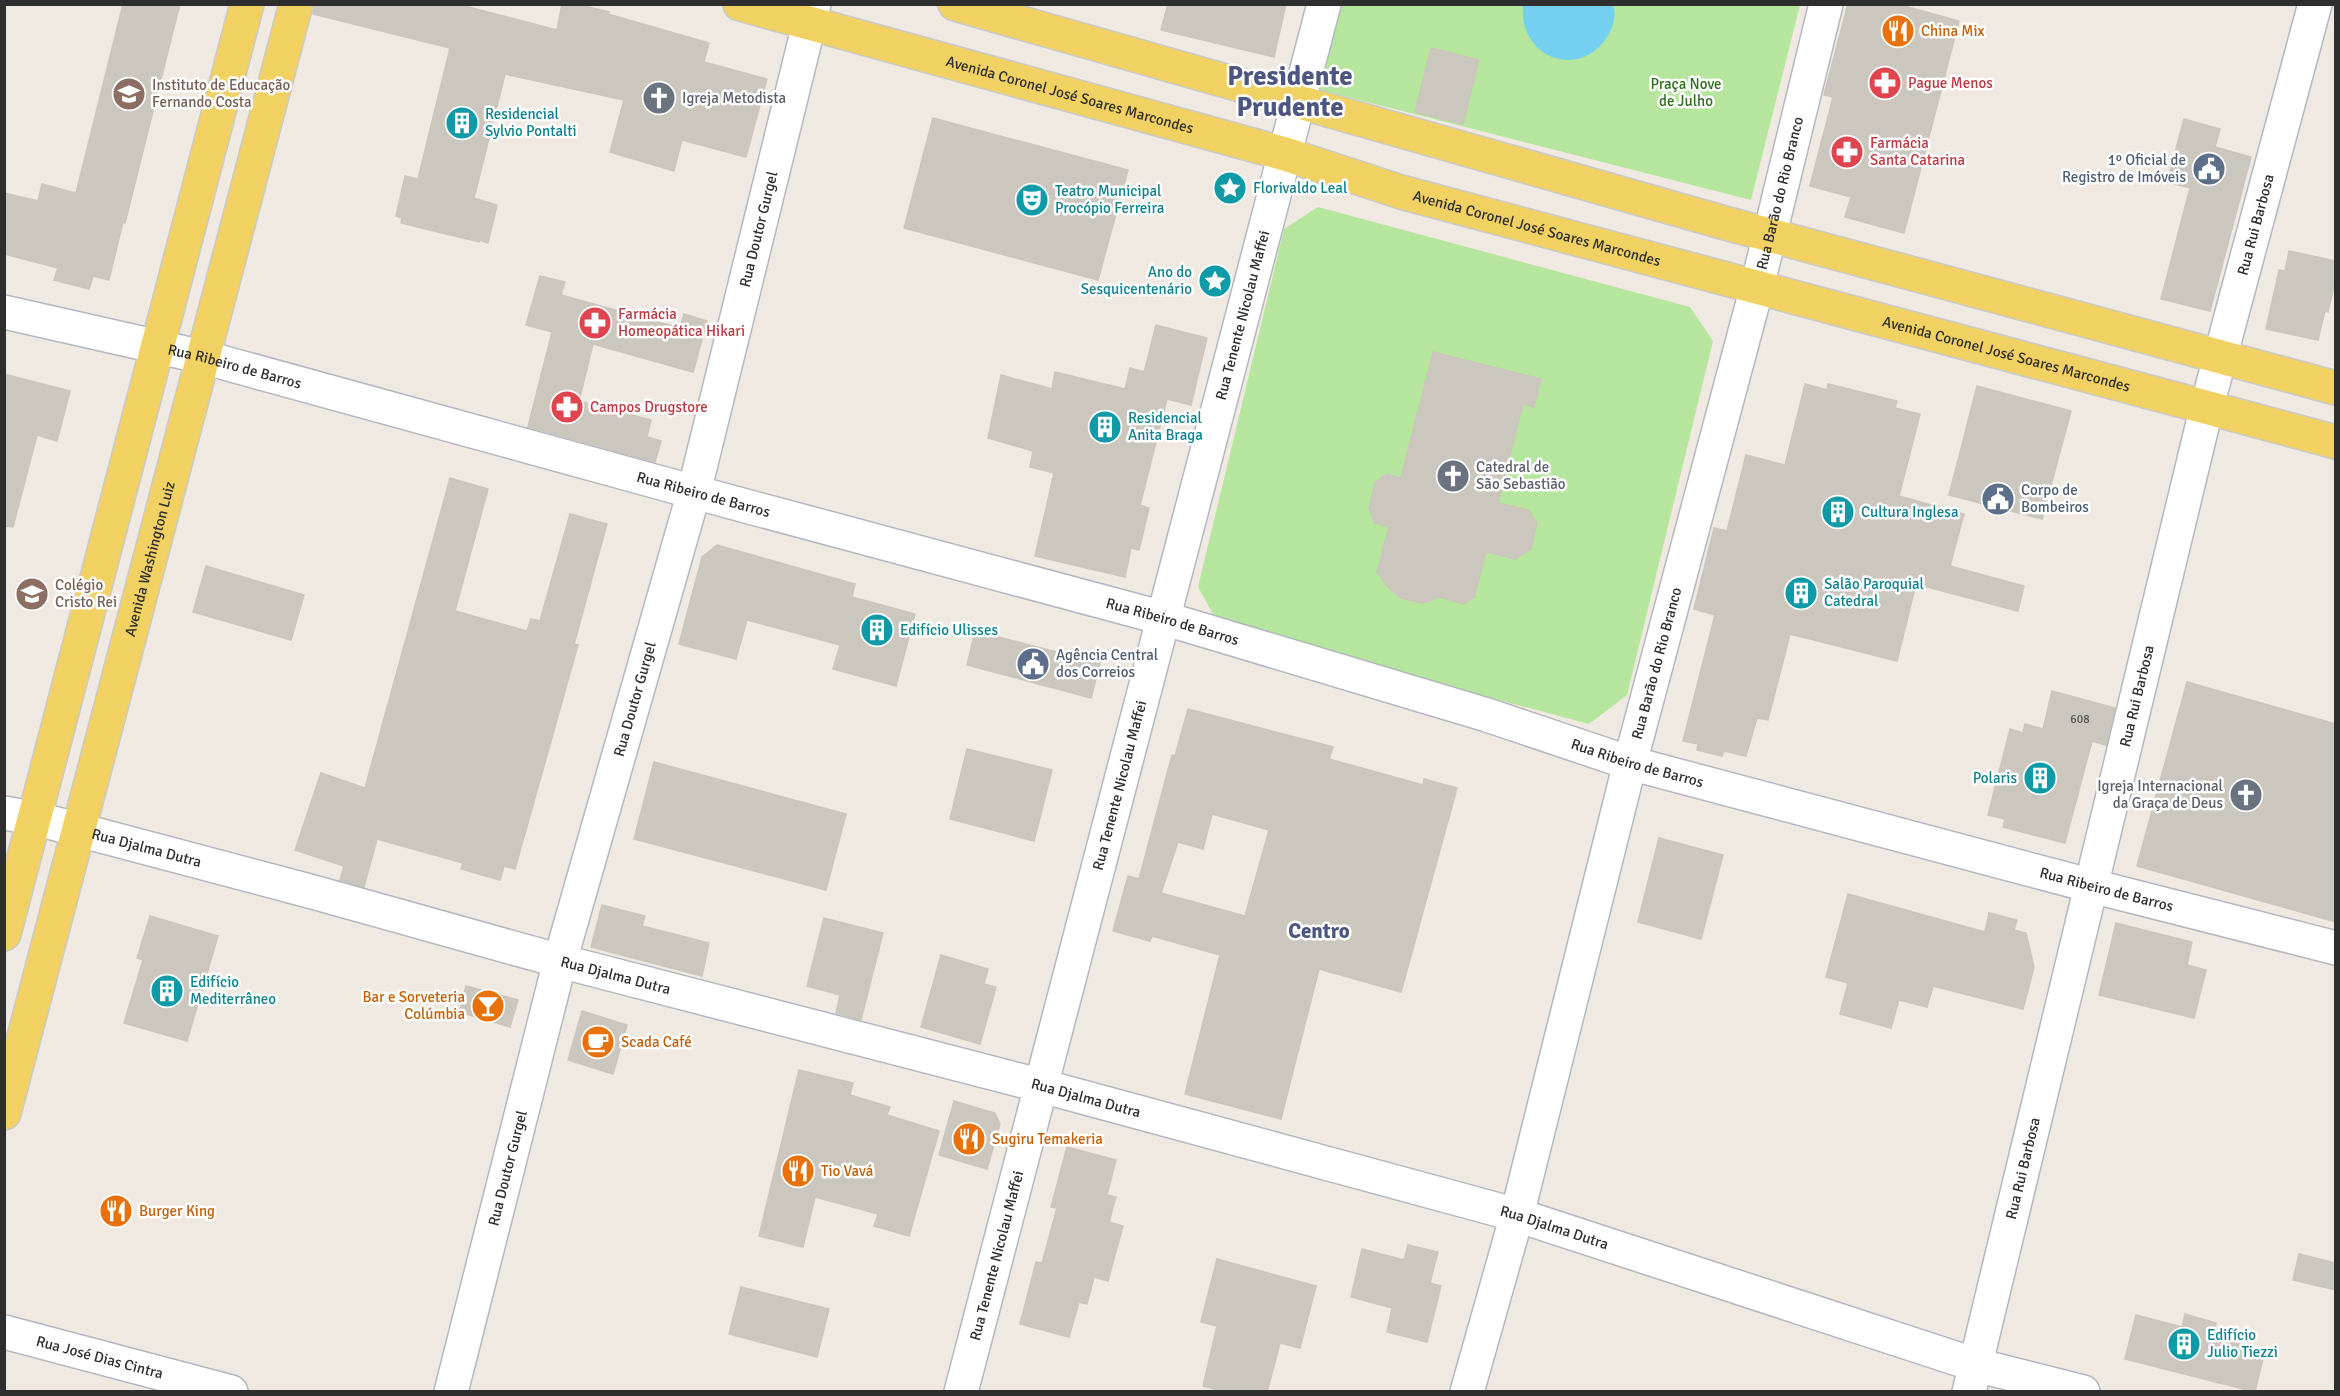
<svg xmlns="http://www.w3.org/2000/svg" width="2340" height="1396" font-family="Signika,sans-serif">
<style>
.green{fill:#b6e59e}
.water{fill:#75cff0}
.building{fill:#cbc7bf;stroke:#cbc5ba;stroke-width:1.5;fill-rule:evenodd}
.lines{fill:none;stroke-linecap:round;stroke-linejoin:round}
.minor-casing{stroke:#b4b7c1;stroke-width:36}
.major-casing{stroke:#c9c9c9;stroke-width:36}
.minor{stroke:#fff;stroke-width:33}
.major{stroke:#f2d163;stroke-width:33}
.labels{text-anchor:middle;dominant-baseline:central;stroke-width:5;stroke-linejoin:round;paint-order:stroke}
.number-label{font-size:12px;fill:#555452}
.food-label{font-size:15px;fill:#c56008;stroke:#fff;text-anchor:start}
.health-label{font-size:15px;fill:#be3a42;stroke:#fff;text-anchor:start}
.park-label{font-size:15px;fill:#2c6e1b;stroke:#fff}
.education-label{font-size:15px;fill:#785e54;stroke:#fff;text-anchor:start}
.street-label{font-size:15px;fill:#2e2e2e;stroke:#fff}
.worship-label{font-size:15px;fill:#5b616d;stroke:#fff;text-anchor:start}
.culture-label{font-size:15px;fill:#0d838f;stroke:#fff;text-anchor:start}
.service-label{font-size:15px;fill:#4e5e75;stroke:#fff;text-anchor:start}
.district-label{font-size:21px;font-weight:bold;fill:#4d5680;stroke:#fff}
.town-label{font-size:27px;font-weight:bold;fill:#4d5680;stroke:#fff}
</style>
<rect width="100%" height="100%" fill="#efe9e1"/>
<!-- green -->
<g class="green">
<polygon points="1341,5 1800,5 1751,200 1320,90"/>
<polygon points="1318,207 1690,307 1713,341 1627,695 1589,724 1219,625 1198,587 1284,229"/>
</g>
<!-- water -->
<path class="water" d="M 1523,5 L 1613,5 C 1616,13 1614,24 1610,32 C 1584,82 1518,60 1523,5 Z"/>
<!-- building -->
<g class="building">
<polygon points="123,4 180,4 125,223 123,222 109,280 93,276 89,289 54,280 58,268 4,254 4,193 38,201 42,184 76,193"/>
<polygon points="314,4 457,4 557,30 562,4 576,4 609,12 608,14 709,43 704,62 767,79 746,157 682,140 674,171 610,152 624,100 505,74 474,198 497,205 488,243 480,240 479,242 401,223 402,218 396,216 405,176 418,179 450,48 313,14"/>
<polygon points="1168,4 1286,4 1274,57 1161,30"/>
<polygon points="1848,4 1897,4 1959,21 1904,233 1845,217 1851,197 1810,186 1833,97 1824,95"/>
<polygon points="1431,48 1479,60 1463,124 1415,112"/>
<polygon points="933,118 1128,170 1098,280 904,228"/>
<polygon points="2184,119 2220,129 2215,147 2251,157 2210,311 2161,299 2190,188 2167,182"/>
<polygon points="2289,251 2336,261 2336,278 2328,312 2325,311 2318,340 2266,329 2279,270 2285,271"/>
<polygon points="540,276 565,282 561,295 680,328 684,314 707,321 693,372 593,344 579,401 651,420 647,437 661,441 655,462 528,427 552,332 526,325"/>
<polygon points="1156,325 1207,338 1191,405 1167,399 1140,505 1149,508 1139,550 1131,548 1125,577 1035,556 1054,473 1030,467 1033,451 988,438 1001,375 1052,389 1055,372 1125,389 1130,368 1144,372"/>
<polygon points="1433,352 1541,379 1534,407 1523,404 1498,503 1528,510 1537,523 1531,549 1515,559 1486,552 1474,597 1464,604 1439,597 1422,603 1401,598 1389,588 1377,572 1389,527 1374,523 1369,508 1375,483 1387,474 1401,478"/>
<polygon points="4,374 70,391 57,441 37,435 13,527 4,526"/>
<polygon points="1805,384 1827,390 1828,384 1897,401 1895,408 1920,414 1899,496 1964,514 1950,566 2024,586 2018,611 1916,584 1897,661 1790,634 1768,720 1757,718 1746,756 1724,751 1722,756 1697,750 1698,744 1683,741 1715,615 1694,609 1714,528 1727,531 1746,455 1785,465"/>
<polygon points="1977,386 2071,411 2042,519 1949,495"/>
<polygon points="450,478 488,489 455,611 527,631 531,619 540,621 570,514 607,524 574,644 578,645 515,869 504,866 500,880 461,869 463,863 377,839 364,887 340,880 344,866 295,850 321,773 365,788"/>
<polygon points="717,545 855,584 852,597 915,614 896,686 833,669 840,645 747,620 736,659 679,644 702,557"/>
<polygon points="206,566 304,595 291,640 193,612"/>
<polygon points="975,631 1100,663 1091,698 967,665"/>
<polygon points="2187,682 2336,724 2336,922 2137,866"/>
<polygon points="2052,691 2115,708 2106,745 2092,741 2065,843 2003,827 2005,819 1988,815 2010,729 2023,733 2025,724 2043,729"/>
<path d="M 1188,709 L 1333,747 L 1329,759 L 1423,785 L 1424,779 L 1457,788 L 1401,992 L 1319,969 L 1281,1119 L 1185,1094 L 1220,955 L 1152,936 L 1150,941 L 1113,931 L 1128,876 L 1139,879 L 1172,755 L 1175,756 ZM 1212,814 L 1269,830 L 1245,916 L 1161,893 L 1178,842 L 1203,849 Z"/>
<polygon points="967,749 1052,770 1034,841 950,819"/>
<polygon points="654,762 846,814 826,890 634,839"/>
<polygon points="1659,838 1723,855 1701,939 1638,922"/>
<polygon points="1848,894 1985,932 1989,913 2017,920 2014,930 2026,933 2034,967 2023,1009 1933,986 1927,1007 1899,1000 1891,1028 1840,1014 1848,983 1826,977"/>
<polygon points="602,905 645,916 642,926 709,943 702,976 591,947"/>
<polygon points="150,916 218,936 187,1041 124,1023 143,960 137,958"/>
<polygon points="824,918 883,933 861,1020 836,1013 840,995 807,986"/>
<polygon points="2116,923 2192,942 2187,965 2206,970 2194,1018 2099,995"/>
<polygon points="941,955 988,969 984,984 996,987 980,1044 921,1027"/>
<polygon points="466,986 518,1000 510,1027 459,1012"/>
<polygon points="582,1011 627,1025 613,1074 568,1060"/>
<polygon points="799,1070 853,1083 850,1095 890,1107 887,1115 939,1131 909,1236 874,1226 878,1214 815,1197 803,1247 759,1236"/>
<polygon points="954,1101 995,1113 1000,1124 987,1169 939,1155"/>
<polygon points="1067,1147 1116,1160 1107,1195 1116,1197 1109,1222 1123,1226 1108,1281 1094,1277 1087,1304 1079,1302 1069,1337 1020,1324 1036,1262 1042,1263 1057,1208 1051,1207"/>
<polygon points="1408,1245 1438,1252 1430,1283 1441,1286 1427,1342 1387,1332 1392,1308 1351,1297 1362,1249 1404,1260"/>
<polygon points="2299,1254 2336,1263 2336,1290 2293,1280"/>
<polygon points="1217,1259 1316,1286 1300,1348 1280,1343 1267,1392 1226,1392 1203,1386 1217,1326 1201,1322"/>
<polygon points="741,1287 829,1309 817,1357 729,1334"/>
<polygon points="2185,1314 2216,1323 2213,1337 2265,1351 2255,1392 2125,1359 2136,1315 2182,1327"/>
</g>
<g class="lines">
<defs>
<g id="minor">
<path id="s1" d="M 4,312 L 203,357 L 694,492 L 1163,618 L 1487,715 L 1630,763 L 2092,886 L 2336,948"/>
<path id="s2" d="M 4,813 L 34,818 L 313,892 L 560,961 L 1042,1086 L 1517,1215 L 1976,1365 L 2083,1392"/>
<path id="s3" d="M 4,1332 L 231,1392"/>
<path id="s4" d="M 451,1392 L 560,961 L 694,492 L 814,4"/>
<path id="s5" d="M 961,1392 L 1324,4"/>
<path id="s6" d="M 1467,1392 L 1517,1215 L 1630,763 L 1757,287 L 1826,4"/>
<path id="s7" d="M 1969,1392 L 2207,406 L 2315,4"/>
</g>
<g id="major">
<path id="s8" d="M 740,4 L 1285,154 L 1401,192 L 2336,442"/>
<polyline points="955,4 1725,223 2336,388"/>
<polyline points="4,934 247,4"/>
<path id="s9" d="M 4,1113 L 296,4"/>
</g>
</defs>
<!-- minor casing -->
<use href="#minor" class="minor-casing"/>
<!-- major casing -->
<use href="#major" class="major-casing"/>
<!-- minor -->
<use href="#minor" class="minor"/>
<!-- major -->
<use href="#major" class="major"/>
</g>
<!-- icons -->
<defs>
<symbol id="restaurant-disc" viewBox="-11 -11 22 22"><circle r="9.5" fill="#e8710a" stroke="#fff"/><path d="M-5-6h1v4h1v-4h1v4h1v-4h1v5L-1.5 .5V6h-2V.5L-5-1ZM5-6V6H3V1.5H1.5Q1.5-4 5-6Z" fill="#fff"/></symbol>
<symbol id="pharmacy-disc" viewBox="-11 -11 22 22"><circle r="9.5" fill="#e0444e" stroke="#fff"/><path d="M-2-6h4v4h4v4h-4v4h-4v-4h-4v-4h4Z" fill="#fff"/></symbol>
<symbol id="school-disc" viewBox="-11 -11 22 22"><circle r="9.5" fill="#8d6e63" stroke="#fff"/><path d="M0-5L7-2L0 1L-7-2ZM-4 1L0 2.5L4 1V4Q0 6-4 4Z" fill="#fff"/></symbol>
<symbol id="church-disc" viewBox="-11 -11 22 22"><circle r="9.5" fill="#6b7280" stroke="#fff"/><path d="M-1.2-6h2.4v3.5h3.3v2.4h-3.3V6h-2.4V-.1h-3.3v-2.4h3.3Z" fill="#fff"/></symbol>
<symbol id="building-disc" viewBox="-11 -11 22 22"><circle r="9.5" fill="#0f9aa8" stroke="#fff"/><path d="M-4-6H4V6H1V3H-1V6H-4ZM-2.5-4.3h1.7v1.8h-1.7ZM.8-4.3h1.7v1.8H.8ZM-2.5-1h1.7V.8h-1.7ZM.8-1h1.7V.8H.8Z" fill="#fff"/></symbol>
<symbol id="civic-disc" viewBox="-11 -11 22 22"><circle r="9.5" fill="#5c6f8a" stroke="#fff"/><path d="M-.6-6.5H3V-4.5H.6V-3L4-1V1h2V6H-6V1h2V-1L-.6-3ZM-1.2 2.5V6h2.4V2.5Z" fill="#fff"/></symbol>
<symbol id="sight-disc" viewBox="-11 -11 22 22"><circle r="9.5" fill="#0f9aa8" stroke="#fff"/><path d="M0-6L1.8-2.2L6-1.7L2.9 1.2L3.7 5.4L0 3.3L-3.7 5.4L-2.9 1.2L-6-1.7L-1.8-2.2Z" fill="#fff"/></symbol>
<symbol id="theatre-disc" viewBox="-11 -11 22 22"><circle r="9.5" fill="#0f9aa8" stroke="#fff"/><path d="M-5-5.5Q0-4 5-5.5V0Q5 5 0 6Q-5 5-5 0ZM-3.3-2.5H-1v1.5H-3.3ZM1-2.5H3.3v1.5H1ZM-2.8 1Q0 5.5 2.8 1Z" fill="#fff"/></symbol>
<symbol id="bar-disc" viewBox="-11 -11 22 22"><circle r="9.5" fill="#e8710a" stroke="#fff"/><path d="M-6-5H6L.8 .8V4.5H3.5V6h-7V4.5H-.8V.8Z" fill="#fff"/></symbol>
<symbol id="cafe-disc" viewBox="-11 -11 22 22"><circle r="9.5" fill="#e8710a" stroke="#fff"/><path d="M-5.5-4.5H6V0H3Q3 3.5 0 3.5H-2.5Q-5.5 3.5-5.5 0ZM3-3.2v2h1.7v-2ZM-6 4.5H4V6H-6Z" fill="#fff"/></symbol>
</defs>
<g fill-rule="evenodd">
<use href="#restaurant-disc" x="1879" y="12" width="38" height="38"/>
<use href="#pharmacy-disc" x="1866" y="64" width="38" height="38"/>
<use href="#school-disc" x="110" y="75" width="38" height="38"/>
<use href="#church-disc" x="640" y="79" width="38" height="38"/>
<use href="#building-disc" x="443" y="104" width="38" height="38"/>
<use href="#pharmacy-disc" x="1828" y="133" width="38" height="38"/>
<use href="#civic-disc" x="2190" y="150" width="38" height="38"/>
<use href="#sight-disc" x="1211" y="169" width="38" height="38"/>
<use href="#theatre-disc" x="1013" y="181" width="38" height="38"/>
<use href="#sight-disc" x="1196" y="262" width="38" height="38"/>
<use href="#pharmacy-disc" x="576" y="304" width="38" height="38"/>
<use href="#pharmacy-disc" x="548" y="388" width="38" height="38"/>
<use href="#building-disc" x="1086" y="408" width="38" height="38"/>
<use href="#church-disc" x="1434" y="457" width="38" height="38"/>
<use href="#civic-disc" x="1979" y="480" width="38" height="38"/>
<use href="#building-disc" x="1819" y="493" width="38" height="38"/>
<use href="#building-disc" x="1782" y="574" width="38" height="38"/>
<use href="#school-disc" x="13" y="575" width="38" height="38"/>
<use href="#building-disc" x="858" y="611" width="38" height="38"/>
<use href="#civic-disc" x="1014" y="645" width="38" height="38"/>
<use href="#building-disc" x="2021" y="759" width="38" height="38"/>
<use href="#church-disc" x="2227" y="776" width="38" height="38"/>
<use href="#building-disc" x="148" y="972" width="38" height="38"/>
<use href="#bar-disc" x="469" y="987" width="38" height="38"/>
<use href="#cafe-disc" x="579" y="1023" width="38" height="38"/>
<use href="#restaurant-disc" x="950" y="1120" width="38" height="38"/>
<use href="#restaurant-disc" x="779" y="1152" width="38" height="38"/>
<use href="#restaurant-disc" x="97" y="1192" width="38" height="38"/>
<use href="#building-disc" x="2165" y="1325" width="38" height="38"/>
</g>
<g class="labels">
<!-- number labels -->
<g class="number-label">
<text x="2080" y="719">608</text>
</g>
<!-- food labels -->
<g class="food-label">
<text x="1921" y="31">China Mix</text>
<text x="465" y="997" text-anchor="end">Bar e Sorveteria<tspan x="465" dy="17">Colúmbia</tspan></text>
<text x="621" y="1042">Scada Café</text>
<text x="992" y="1139">Sugiru Temakeria</text>
<text x="821" y="1171">Tio Vavá</text>
<text x="139" y="1211">Burger King</text>
</g>
<!-- health labels -->
<g class="health-label">
<text x="1908" y="83">Pague Menos</text>
<text x="1870" y="143">Farmácia<tspan x="1870" dy="17">Santa Catarina</tspan></text>
<text x="618" y="314">Farmácia<tspan x="618" dy="17">Homeopática Hikari</tspan></text>
<text x="590" y="407">Campos Drugstore</text>
</g>
<!-- park labels -->
<g class="park-label">
<text x="1686" y="84">Praça Nove<tspan x="1686" dy="17">de Julho</tspan></text>
</g>
<!-- education labels -->
<g class="education-label">
<text x="152" y="85">Instituto de Educação<tspan x="152" dy="17">Fernando Costa</tspan></text>
<text x="55" y="585">Colégio<tspan x="55" dy="17">Cristo Rei</tspan></text>
</g>
<!-- street labels -->
<g class="street-label">
<text stroke="none"><textPath href="#s8" startOffset="342">Avenida Coronel José Soares Marcondes</textPath></text>
<text stroke="none"><textPath href="#s6" startOffset="1239">Rua Barão do Rio Branco</textPath></text>
<text stroke="none"><textPath href="#s7" startOffset="1202">Rua Rui Barbosa</textPath></text>
<text stroke="none"><textPath href="#s8" startOffset="828">Avenida Coronel José Soares Marcondes</textPath></text>
<text stroke="none"><textPath href="#s4" startOffset="1203">Rua Doutor Gurgel</textPath></text>
<text stroke="none"><textPath href="#s5" startOffset="1113">Rua Tenente Nicolau Maffei</textPath></text>
<text stroke="none"><textPath href="#s8" startOffset="1314">Avenida Coronel José Soares Marcondes</textPath></text>
<text stroke="none"><textPath href="#s1" startOffset="237">Rua Ribeiro de Barros</textPath></text>
<text stroke="none"><textPath href="#s1" startOffset="723">Rua Ribeiro de Barros</textPath></text>
<text stroke="none"><textPath href="#s9" startOffset="573">Avenida Washington Luiz</textPath></text>
<text stroke="none"><textPath href="#s1" startOffset="1209">Rua Ribeiro de Barros</textPath></text>
<text stroke="none"><textPath href="#s6" startOffset="753">Rua Barão do Rio Branco</textPath></text>
<text stroke="none"><textPath href="#s7" startOffset="716">Rua Rui Barbosa</textPath></text>
<text stroke="none"><textPath href="#s4" startOffset="717">Rua Doutor Gurgel</textPath></text>
<text stroke="none"><textPath href="#s1" startOffset="1695">Rua Ribeiro de Barros</textPath></text>
<text stroke="none"><textPath href="#s5" startOffset="627">Rua Tenente Nicolau Maffei</textPath></text>
<text stroke="none"><textPath href="#s2" startOffset="147">Rua Djalma Dutra</textPath></text>
<text stroke="none"><textPath href="#s1" startOffset="2181">Rua Ribeiro de Barros</textPath></text>
<text stroke="none"><textPath href="#s2" startOffset="633">Rua Djalma Dutra</textPath></text>
<text stroke="none"><textPath href="#s2" startOffset="1119">Rua Djalma Dutra</textPath></text>
<text stroke="none"><textPath href="#s4" startOffset="231">Rua Doutor Gurgel</textPath></text>
<text stroke="none"><textPath href="#s7" startOffset="230">Rua Rui Barbosa</textPath></text>
<text stroke="none"><textPath href="#s2" startOffset="1605">Rua Djalma Dutra</textPath></text>
<text stroke="none"><textPath href="#s5" startOffset="141">Rua Tenente Nicolau Maffei</textPath></text>
<text stroke="none"><textPath href="#s3" startOffset="99">Rua José Dias Cintra</textPath></text>
</g>
<!-- worship labels -->
<g class="worship-label">
<text x="682" y="98">Igreja Metodista</text>
<text x="1476" y="467">Catedral de<tspan x="1476" dy="17">São Sebastião</tspan></text>
<text x="2223" y="786" text-anchor="end">Igreja Internacional<tspan x="2223" dy="17">da Graça de Deus</tspan></text>
</g>
<!-- culture labels -->
<g class="culture-label">
<text x="485" y="114">Residencial<tspan x="485" dy="17">Sylvio Pontalti</tspan></text>
<text x="1253" y="188">Florivaldo Leal</text>
<text x="1055" y="191">Teatro Municipal<tspan x="1055" dy="17">Procópio Ferreira</tspan></text>
<text x="1192" y="272" text-anchor="end">Ano do<tspan x="1192" dy="17">Sesquicentenário</tspan></text>
<text x="1128" y="418">Residencial<tspan x="1128" dy="17">Anita Braga</tspan></text>
<text x="1861" y="512">Cultura Inglesa</text>
<text x="1824" y="584">Salão Paroquial<tspan x="1824" dy="17">Catedral</tspan></text>
<text x="900" y="630">Edifício Ulisses</text>
<text x="2017" y="778" text-anchor="end">Polaris</text>
<text x="190" y="982">Edifício<tspan x="190" dy="17">Mediterrâneo</tspan></text>
<text x="2207" y="1335">Edifício<tspan x="2207" dy="17">Julio Tiezzi</tspan></text>
</g>
<!-- service labels -->
<g class="service-label">
<text x="2186" y="160" text-anchor="end">1º Oficial de<tspan x="2186" dy="17">Registro de Imóveis</tspan></text>
<text x="2021" y="490">Corpo de<tspan x="2021" dy="17">Bombeiros</tspan></text>
<text x="1056" y="655">Agência Central<tspan x="1056" dy="17">dos Correios</tspan></text>
</g>
<!-- district labels -->
<g class="district-label">
<text x="1319" y="931">Centro</text>
</g>
<!-- town labels -->
<g class="town-label">
<text x="1290" y="76">Presidente<tspan x="1290" dy="31">Prudente</tspan></text>
</g>
</g>
<!-- border -->
<rect width="2340" height="1396" fill="none" stroke="#2e2e2e" stroke-width="12"/>
</svg>
